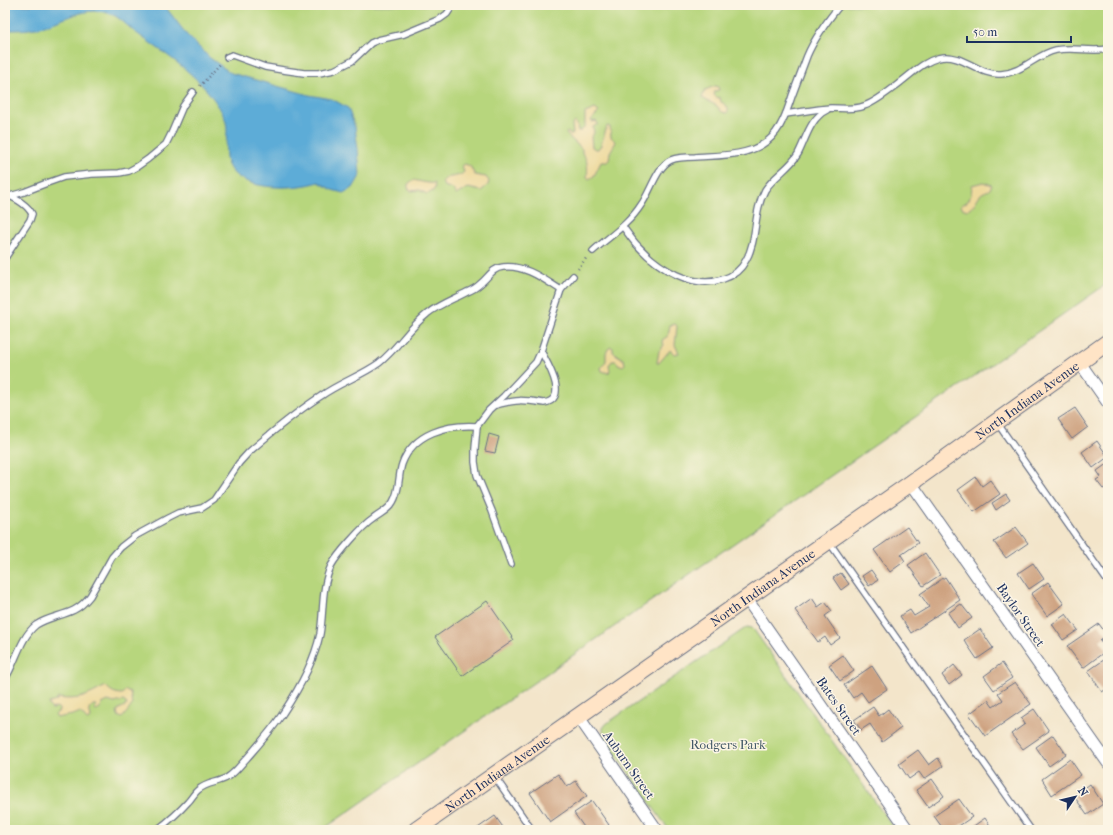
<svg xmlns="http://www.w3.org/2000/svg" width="1113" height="835" font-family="'IM FELL French Canon',serif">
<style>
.green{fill:#b7d67d;stroke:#69826e}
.sand{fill:#eeda9e;stroke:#84847e}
.water{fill:#5dacd7;stroke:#3c6e9a}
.building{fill:#cea280}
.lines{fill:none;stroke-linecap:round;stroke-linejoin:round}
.service-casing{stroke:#676f84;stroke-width:8}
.minor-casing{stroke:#676f84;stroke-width:13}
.secondary-casing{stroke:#676f84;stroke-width:18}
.path{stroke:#676f84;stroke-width:2.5;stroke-dasharray:1 3;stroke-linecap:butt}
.service{stroke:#fff;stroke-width:5.5}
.minor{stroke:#fff;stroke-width:11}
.secondary{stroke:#ffe4c6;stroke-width:16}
.labels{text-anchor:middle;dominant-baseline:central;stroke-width:3;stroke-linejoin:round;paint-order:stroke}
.street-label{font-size:13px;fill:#1b2f5e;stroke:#fcf5e5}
.park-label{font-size:13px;fill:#425966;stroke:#fcf5e5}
</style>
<rect width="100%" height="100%" fill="#fcf5e5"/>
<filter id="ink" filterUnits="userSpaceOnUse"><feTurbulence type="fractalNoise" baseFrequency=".025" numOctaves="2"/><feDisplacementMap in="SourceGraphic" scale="8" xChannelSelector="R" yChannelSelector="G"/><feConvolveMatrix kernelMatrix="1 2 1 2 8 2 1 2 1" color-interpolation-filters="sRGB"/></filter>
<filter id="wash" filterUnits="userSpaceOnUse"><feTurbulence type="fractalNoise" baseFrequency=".012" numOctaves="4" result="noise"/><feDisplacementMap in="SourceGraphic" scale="16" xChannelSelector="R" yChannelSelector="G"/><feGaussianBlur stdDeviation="0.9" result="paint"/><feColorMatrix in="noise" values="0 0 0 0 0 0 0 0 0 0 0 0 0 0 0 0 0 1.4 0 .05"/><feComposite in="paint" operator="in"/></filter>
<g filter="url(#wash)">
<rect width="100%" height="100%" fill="#f3e5ca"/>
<!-- green -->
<g class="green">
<polygon points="5,5 1108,5 1108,283 322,830 5,830"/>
<polygon points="747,627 752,628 754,630 895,830 669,830 603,737 603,728 606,724"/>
</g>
<!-- sand -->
<g class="sand">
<path d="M 715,86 L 718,87 L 719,90 L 715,91 L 714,95 L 716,97 L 720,98 L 721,102 C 725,104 729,107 728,111 L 727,113 L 722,112 L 717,106 L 702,98 L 705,90 Z"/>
<path d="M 595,109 L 599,112 L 591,120 L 592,122 L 596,121 L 598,124 L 593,127 L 594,133 L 591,137 L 592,147 L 595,149 L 598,149 L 601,145 L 607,126 L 610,127 L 611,137 L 616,142 L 610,152 L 609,160 L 607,162 L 601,162 L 594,176 L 589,179 L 587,177 C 588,168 588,160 582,153 L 582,149 L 566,134 L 567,132 L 571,134 L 573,134 L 572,125 L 575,122 L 577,124 L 578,131 L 581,131 L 585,126 L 585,113 Z"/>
<path d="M 465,164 L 470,166 L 475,175 L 486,177 L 489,181 L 488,185 L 481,191 L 468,188 L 456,195 L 453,189 L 444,186 L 442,182 L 446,178 C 452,176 460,177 464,172 L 462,166 Z"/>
<path d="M 413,180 C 419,181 429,184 434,183 L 435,188 L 433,191 L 427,194 L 419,190 L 411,191 L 408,188 L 408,184 Z"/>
<path d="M 983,182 L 992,185 L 990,189 C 988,191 983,192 981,194 C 975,200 977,205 967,210 L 962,208 L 961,205 C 972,201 971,194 972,185 Z"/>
<polygon points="675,324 677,326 675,345 679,353 674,354 670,350 659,363 657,363 659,351 664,345 662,340 668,336 670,325"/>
<polygon points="611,347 613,348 613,352 624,360 625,364 623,366 618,364 616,361 612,361 609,365 610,371 608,373 602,371 601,368 606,361 606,353 608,349"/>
<path d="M 106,686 C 110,691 115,694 122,694 L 126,690 L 130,692 L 132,705 C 131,707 124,716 122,718 L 118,716 L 117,712 L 119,709 L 127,705 L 126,703 L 123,701 L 114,703 L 108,701 L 102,704 L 100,709 L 96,711 L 95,709 L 96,705 L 93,705 L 89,709 L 91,718 L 87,720 L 80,712 C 73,716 64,716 57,718 L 55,715 L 59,711 L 59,709 L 57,707 L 52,709 L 49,706 L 49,703 L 56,701 L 58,698 C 80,701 87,696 106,686 Z"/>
</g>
<!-- water -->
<path class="water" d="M 5,5 L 164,5 L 187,35 L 210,58 L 231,73 L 309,95 L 332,99 L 348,108 L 355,127 L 358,149 L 360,176 L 353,188 L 343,193 L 332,190 L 319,182 C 295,190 231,193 226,158 C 224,143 231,129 223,114 C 203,77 168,56 135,32 C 126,25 119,16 108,13 C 83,5 59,24 35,28 C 26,30 15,30 5,30 Z"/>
<g id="blocks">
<!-- building -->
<g class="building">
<polygon points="1075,408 1088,427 1072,439 1058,419"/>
<polygon points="489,434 499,437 495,453 485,451"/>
<polygon points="1097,441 1108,457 1093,468 1082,452"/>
<polygon points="1108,463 1108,486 1103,489 1096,480 1101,477 1097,471"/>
<polygon points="976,477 982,486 990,480 1000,494 974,512 958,490"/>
<polygon points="1006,494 1010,500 996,510 992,503"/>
<polygon points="907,527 918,543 901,555 905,561 890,572 874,550"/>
<polygon points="1016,527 1028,543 1006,558 994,542"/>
<polygon points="925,553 940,575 923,586 908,565"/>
<polygon points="1033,563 1044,579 1029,589 1018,573"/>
<polygon points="871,570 878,580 869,586 862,576"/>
<polygon points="841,573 849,584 841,590 833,578"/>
<polygon points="945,577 960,600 911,633 900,616 910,610 914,616 929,607 920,594"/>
<polygon points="1048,582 1064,604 1047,616 1031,594"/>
<polygon points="812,598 818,607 825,602 832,611 825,616 840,638 830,645 825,637 818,642 795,610"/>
<polygon points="487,601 514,640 462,676 435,637"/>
<polygon points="961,604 972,618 958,628 948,613"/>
<polygon points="1066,614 1078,630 1063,640 1052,624"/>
<polygon points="1099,624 1107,635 1100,640 1107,650 1083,668 1067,646"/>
<polygon points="980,629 993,648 977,659 964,640"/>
<polygon points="843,655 854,671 840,681 829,665"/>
<polygon points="1108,657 1108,688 1102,692 1088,671"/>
<polygon points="1002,663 1012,678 994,690 984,676"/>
<polygon points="954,665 962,675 949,685 942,675"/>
<polygon points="872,666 887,689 868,702 861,692 853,698 844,685"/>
<polygon points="1015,682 1031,704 985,736 969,714 988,700 993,707 1003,700 998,693"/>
<polygon points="873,707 879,716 888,709 901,728 882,742 870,724 861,730 854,720"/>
<polygon points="1034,709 1049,731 1023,749 1011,734 1025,724 1021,718"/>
<polygon points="1053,735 1066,754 1049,766 1036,747"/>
<polygon points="918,750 929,765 938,758 943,766 924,779 919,772 909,779 899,764"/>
<polygon points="1070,759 1081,775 1052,795 1042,779"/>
<polygon points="558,774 567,787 576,781 587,796 550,822 530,793"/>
<polygon points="932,779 944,796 928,807 916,790"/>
<polygon points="1090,784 1103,804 1087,815 1074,796"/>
<polygon points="959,799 972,817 953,830 944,830 934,816"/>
<polygon points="592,801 609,825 602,830 586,830 574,813"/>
<polygon points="495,816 505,830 475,830"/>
<polygon points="985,818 993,830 968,830"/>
</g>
</g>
</g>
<g filter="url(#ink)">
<use href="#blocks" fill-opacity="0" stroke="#676f84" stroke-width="1"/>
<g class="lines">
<defs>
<g id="service">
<polyline points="227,57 232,55 265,67 283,70 304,73 319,73 334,70 352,61 371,43 378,40 404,34 440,19 447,14 453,5"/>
<path d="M 786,114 C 801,112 816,109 831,108 C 842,108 854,110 864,106 C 876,102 892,89 902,81 C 914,72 923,62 938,58 C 963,52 978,76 1001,74 C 1022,73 1037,54 1056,50 C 1074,47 1091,52 1108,49"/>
<path d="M 5,194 C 15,198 27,204 32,214 L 30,220 L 5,258"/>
<polyline points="10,196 24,192 47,183 64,177 92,174 119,173 129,171 138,166 148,159 166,144 171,134 183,106 193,92"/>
<path d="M 623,227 C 628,233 632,240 638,246 C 658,268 693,290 723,279 C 733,276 741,270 746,260 C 758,239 753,212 765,190 C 774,176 790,168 798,154 C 806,139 810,118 827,110"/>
<path d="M 593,251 C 610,236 629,224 641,205 C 650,193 657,166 671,160 C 678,157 687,157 695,157 C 722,155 758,157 776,132 C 784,122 788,108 792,96 C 797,83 802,69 807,56 C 815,37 827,21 840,5"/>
<path d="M 496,405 C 517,399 523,400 544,403 C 570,399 547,363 541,351"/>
<polyline points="998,424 1108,582"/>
<polyline points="829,542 1031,830"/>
<polyline points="511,564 492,511 477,475 475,462 475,449 477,426 489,410 504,396 536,362 541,351 561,290 573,276"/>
<path d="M 5,679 C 16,662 20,638 36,625 C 48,617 62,616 74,610 C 80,607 86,601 90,596 L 112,557 L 121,547 L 135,536 L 168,518 L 178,513 L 202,508 L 214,500 L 239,463 L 249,452 C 272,432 296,412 321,396 C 339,383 361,376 379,363 C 397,349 409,328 427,314 C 439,304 454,299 467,292 C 472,290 476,288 480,284 C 488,278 492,268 503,267 C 524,264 545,280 561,290"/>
<polyline points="495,777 532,830"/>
<path d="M 157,830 C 169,821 179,812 188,802 C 192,798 194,793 198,790 C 207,782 219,783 228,777 C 236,772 241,764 247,758 C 260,743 273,729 283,713 C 299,689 314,663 320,634 C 324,611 321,588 331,566 C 337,555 362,526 373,519 C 380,513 388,511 393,502 C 400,491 398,476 402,464 C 413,433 448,424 477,426"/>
</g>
<g id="minor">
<polyline points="1080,363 1108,403"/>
<polyline points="911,483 1108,763"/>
<polyline points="746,598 908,830"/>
<polyline points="578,716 657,830"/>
</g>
<g id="secondary">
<path id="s1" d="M 416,830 L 911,483 L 1108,342"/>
</g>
</defs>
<!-- service casing -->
<use href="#service" class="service-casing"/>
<!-- minor casing -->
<use href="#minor" class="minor-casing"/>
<!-- secondary casing -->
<use href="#secondary" class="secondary-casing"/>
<!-- path -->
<g class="path">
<polyline points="200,86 221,63"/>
<polyline points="578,269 587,257"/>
</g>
<!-- service -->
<use href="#service" class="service"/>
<!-- minor -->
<use href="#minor" class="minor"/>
<!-- secondary -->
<use href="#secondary" class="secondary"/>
</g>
</g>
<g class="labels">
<!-- street labels -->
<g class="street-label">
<text stroke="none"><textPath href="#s1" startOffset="747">North Indiana Avenue</textPath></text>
<text stroke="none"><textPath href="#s1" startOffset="423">North Indiana Avenue</textPath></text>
<text transform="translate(1021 615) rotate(55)">Baylor Street</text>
<text transform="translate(839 706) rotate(55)">Bates Street</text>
<text transform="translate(629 765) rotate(55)">Auburn Street</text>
<text stroke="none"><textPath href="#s1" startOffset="99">North Indiana Avenue</textPath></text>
</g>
<!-- park labels -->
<g class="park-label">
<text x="728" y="744">Rodgers Park</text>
</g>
</g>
<!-- margin -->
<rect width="1113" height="835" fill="none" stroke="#fcf5e5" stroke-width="20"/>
<!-- north arrow -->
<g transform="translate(1075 797) rotate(55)" stroke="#fcf5e5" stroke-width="3" paint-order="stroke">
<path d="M0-3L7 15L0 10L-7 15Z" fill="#1b2f5e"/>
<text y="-6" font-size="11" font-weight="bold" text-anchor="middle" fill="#1b2f5e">N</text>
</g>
<!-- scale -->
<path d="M967 36v6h104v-6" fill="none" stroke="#1b2f5e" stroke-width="2"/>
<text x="973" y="36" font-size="12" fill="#1b2f5e" stroke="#fcf5e5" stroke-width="3" paint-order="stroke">50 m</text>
</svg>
